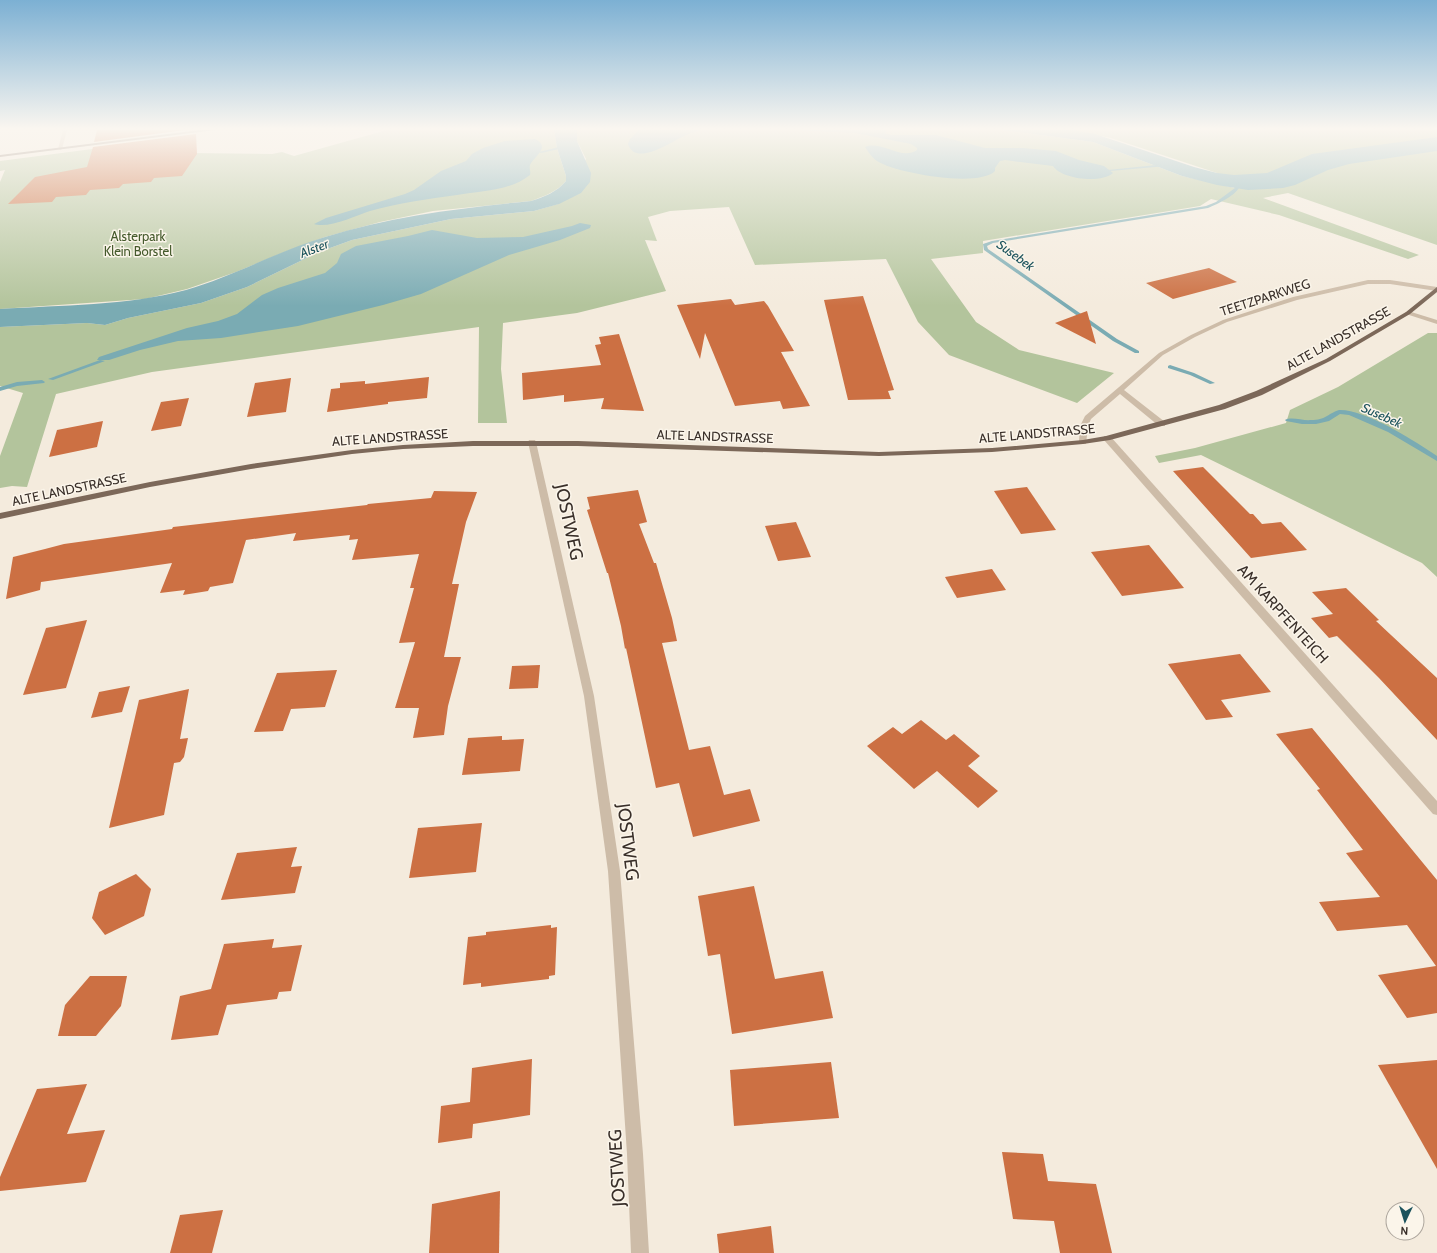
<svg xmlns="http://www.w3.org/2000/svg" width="1437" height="1253" font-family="Cabin,sans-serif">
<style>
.green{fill:#b3c49c}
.water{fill:#7aabb3}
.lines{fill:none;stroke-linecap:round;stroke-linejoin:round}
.stream{fill:#7aabb3;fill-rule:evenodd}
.building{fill:#cc7043}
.minor{fill:#cdbca8;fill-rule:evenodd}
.major{fill:#7c6859;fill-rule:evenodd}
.labels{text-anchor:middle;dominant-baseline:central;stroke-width:3;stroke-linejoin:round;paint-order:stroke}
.far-park-label{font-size:13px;fill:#44592b;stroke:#fbf5ea}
.far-water-label{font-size:13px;font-style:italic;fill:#1c535d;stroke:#fbf5ea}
.far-street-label{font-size:13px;fill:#392f29;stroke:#fbf5ea}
.street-label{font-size:15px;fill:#392f29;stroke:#fbf5ea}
.near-street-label{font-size:18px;fill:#392f29;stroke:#fbf5ea}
</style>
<rect width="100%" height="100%" fill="#f4ebdd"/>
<!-- green -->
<g class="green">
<path d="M 387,130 L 554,130 L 557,148 L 566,176 L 566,181 C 557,192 544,196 531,201 L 433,211 L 380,222 L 325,237 L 287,251 L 236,272 L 187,289 L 145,299 L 0,309 L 0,182 L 5,170 L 0,171 L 0,161 L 100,148 L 102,152 L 272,154 L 282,152 L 294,156 Z"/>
<polygon points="577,130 1002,130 1093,142 1182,176 1235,188 1217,173 1111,138 1072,130 1437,130 1437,245 1288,193 1263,198 1419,255 1408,259 1279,215 1211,199 1200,206 1163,212 983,241 983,253 931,259 976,322 1019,350 1114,373 1077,403 949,355 918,322 886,259 755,265 729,207 670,211 648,217 657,241 645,240 666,291 577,313 503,323 501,369 507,423 478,423 479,327 152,372 56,394 27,487 12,486 0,488 0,456 23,393 0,386 0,327 87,323 105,325 128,318 201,303 247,287 319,252 352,240 451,219 534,211 558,204 586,159 577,141"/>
<polygon points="1428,333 1437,333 1437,577 1422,563 1201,455 1159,463 1155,456 1195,448 1286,423 1290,410 1338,387"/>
</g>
<!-- water -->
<g class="water">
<path d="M 554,130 L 577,130 L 577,141 L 591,173 L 590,182 L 581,193 L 559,204 L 534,211 L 451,219 L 352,240 L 319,252 L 247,287 L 201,303 L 128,318 L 105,325 L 87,323 L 0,327 L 0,309 C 62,305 126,306 186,290 C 234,276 278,251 325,237 C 392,216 461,208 531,201 C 544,197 557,192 566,181 L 566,176 L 557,148 Z"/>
<path d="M 639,130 L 700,130 C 693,132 686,135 680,138 C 668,144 635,166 628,144 L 630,139 Z"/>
<path d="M 799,130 L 885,130 L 886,134 L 893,135 L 936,135 L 985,148 L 1023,148 L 1056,151 L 1079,160 L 1104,166 L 1113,173 C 1101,184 1061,179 1053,166 L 1005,160 L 1000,161 L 995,168 L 995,171 C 979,188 895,173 877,161 C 872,158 868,151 865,147 C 882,140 901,161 917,150 L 917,148 L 911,144 L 855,133 Z"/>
<polygon points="1002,130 1072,130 1095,134 1194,167 1217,173 1234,175 1267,173 1312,154 1437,137 1437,151 1349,164 1328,170 1295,185 1283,188 1248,190 1217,185 1182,176 1093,142"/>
<path d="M 535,139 C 552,147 533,157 530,165 C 529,169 531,171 530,175 C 510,191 481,191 457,195 C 428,199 398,203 370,211 C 355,216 328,229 314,224 L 326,218 L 405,194 L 414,190 L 441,171 L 466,161 L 472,154 L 483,148 L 505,141 Z"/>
<polygon points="580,223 591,225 590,228 560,240 509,255 421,294 383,305 298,326 221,338 178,341 140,350 109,360 97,360 99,357 187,328 218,321 237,314 262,295 278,288 325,273 337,263 341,254 356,246 408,236 432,230 477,238 523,237 572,226"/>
</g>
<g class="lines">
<!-- stream -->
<g class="stream">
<polygon points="567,145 568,147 541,153 539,152"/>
<polygon points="1166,164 1167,166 1110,171 1108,170"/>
<path d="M 1236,181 L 1238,181 L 1240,185 C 1238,195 1217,204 1208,208 L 993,243 L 987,246 L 988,249 L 1117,339 L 1139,351 L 1139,353 L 1135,353 L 1113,341 L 984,250 L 983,244 L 992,241 L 1206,206 L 1216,202 L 1235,188 Z"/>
<polygon points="100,360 105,361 53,380 48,379"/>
<polygon points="1170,365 1194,373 1215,383 1210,384 1190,375 1168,368 1168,366"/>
<polygon points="42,380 45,382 44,383 17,386 0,391 0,387 17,382"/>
<path d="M 1339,410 C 1364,409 1410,438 1431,452 L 1437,456 L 1437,461 L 1388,432 L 1349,415 L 1340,414 L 1329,421 L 1316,424 L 1302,424 L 1286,421 L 1285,420 C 1291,416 1303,421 1311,420 C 1326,420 1327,414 1339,410 Z"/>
</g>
</g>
<!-- building -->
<g class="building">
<polygon points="97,130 185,130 94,142"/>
<polygon points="196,134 197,154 182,176 154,178 151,182 123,184 119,188 90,190 86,195 56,197 52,202 8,204 35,177 87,167 93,147"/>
<polygon points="1209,268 1237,282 1173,299 1146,283"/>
<polygon points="863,296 894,390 888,391 891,399 848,400 824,300"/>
<polygon points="731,299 735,305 764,301 768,306 794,351 781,352 810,406 783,409 780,401 735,406 705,333 700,359 677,305"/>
<polygon points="1087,311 1096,344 1055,323"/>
<polygon points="619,334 644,411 601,409 604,398 564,402 564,395 523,400 522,373 601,365 595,345 601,344 599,337"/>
<polygon points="429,377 427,398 388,402 388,404 327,412 331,389 340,388 340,383 365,381 365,384"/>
<polygon points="291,378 286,412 247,417 255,383"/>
<polygon points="189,398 181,426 151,431 161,402"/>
<polygon points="103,421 97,447 49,457 57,430"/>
<polygon points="1203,467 1250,514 1253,514 1262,524 1281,522 1307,550 1251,558 1173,471"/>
<polygon points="1027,487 1056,530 1021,534 994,491"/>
<polygon points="638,490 647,522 639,524 654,563 656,563 672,618 677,641 662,643 689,750 710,746 724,795 750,789 760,821 693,837 679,783 656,788 626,648 625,649 621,626 608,573 607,573 587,510 590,509 587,497"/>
<polygon points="434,491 477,492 466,522 452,584 459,584 444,657 461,657 448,706 444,735 413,738 419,708 395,708 415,642 399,643 414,588 410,588 419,554 352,560 358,539 349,540 350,535 293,541 296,533 246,540 233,583 210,587 208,591 183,595 185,590 160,593 172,563 41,582 40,590 6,599 13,557 45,549 64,544 172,529 173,527 367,505 368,504 431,498"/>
<polygon points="796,522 811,557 778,561 765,526"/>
<polygon points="1149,545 1184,588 1122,596 1091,552"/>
<polygon points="992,569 1006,590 957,598 945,577"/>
<polygon points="1346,588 1379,620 1376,621 1437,678 1437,740 1379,678 1337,636 1329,638 1311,618 1333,614 1312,592"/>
<polygon points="87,620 66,688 23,695 46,628"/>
<polygon points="1240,654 1271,692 1221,700 1233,717 1206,720 1168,664"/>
<polygon points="540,665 538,688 509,689 512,666"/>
<polygon points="337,670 325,707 291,709 283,731 254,732 277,673"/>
<polygon points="130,686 122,712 91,718 99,692"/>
<polygon points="189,689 180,739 188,738 184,757 180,762 174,763 164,815 109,828 139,700"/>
<polygon points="921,720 946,740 954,734 980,756 968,766 998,791 978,808 937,771 914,789 867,746 893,727 902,734"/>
<polygon points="1312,728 1437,880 1437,1013 1407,1018 1378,975 1436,966 1407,925 1337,931 1319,902 1380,897 1346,853 1363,850 1317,790 1320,789 1276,734"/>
<polygon points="502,736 502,740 524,739 520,771 462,775 468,738"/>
<polygon points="482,823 476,872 409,878 418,828"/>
<polygon points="297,847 291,867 302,866 295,893 221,900 237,853"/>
<polygon points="136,874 151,889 144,916 105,935 92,918 99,892"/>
<polygon points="754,886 775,979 823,971 833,1018 732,1034 720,954 708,956 698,896"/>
<polygon points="551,925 551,928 557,927 555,975 549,976 549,979 481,987 481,983 463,985 468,937 486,935 486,932"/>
<polygon points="274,939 272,948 302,945 291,991 279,992 277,999 227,1005 218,1035 171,1040 180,996 211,989 224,944"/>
<polygon points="90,976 127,976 121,1006 96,1036 58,1036 65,1005"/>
<polygon points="532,1059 530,1115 473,1124 472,1138 438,1143 441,1106 470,1102 472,1068"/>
<polygon points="1437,1060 1437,1169 1378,1065"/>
<polygon points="831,1062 839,1118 734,1126 730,1070"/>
<polygon points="87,1084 67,1134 105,1130 86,1182 0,1191 0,1177 37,1089"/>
<polygon points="1002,1152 1043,1154 1048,1181 1096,1184 1112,1253 1060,1253 1054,1221 1013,1219"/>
<polygon points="500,1191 499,1253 429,1253 432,1204"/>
<polygon points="223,1210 212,1253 170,1253 180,1215"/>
<polygon points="771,1226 774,1253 719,1253 717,1234"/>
</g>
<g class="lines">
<!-- minor -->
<g class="minor">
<polygon points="63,130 67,130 62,149 60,150 58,149"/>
<polygon points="1368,280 1390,280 1437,287 1437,291 1390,284 1368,284 1297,300 1227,322 1195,337 1163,355 1124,390 1165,422 1165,426 1159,426 1120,394 1091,419 1088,426 1086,444 1080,444 1079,442 1080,426 1085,416 1159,353 1191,335 1223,320 1293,297"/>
<polygon points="1408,311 1437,320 1437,324 1406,314 1405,313"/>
<polygon points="1104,436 1110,436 1437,801 1437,815 1433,814 1104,440"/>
<polygon points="529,440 535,440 536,442 594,696 620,871 643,1154 649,1253 631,1253 627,1154 608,871 584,696 528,442"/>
</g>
<!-- major -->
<g class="major">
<polygon points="200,130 215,130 0,157 0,155"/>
<polygon points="1437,287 1437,292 1410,314 1330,361 1262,395 1225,409 1110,440 1083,444 992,452 879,456 578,446 473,446 403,449 352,454 251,469 150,487 0,519 0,513 150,482 251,464 352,450 403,445 473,441 578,441 879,452 992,448 1083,440 1106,436 1219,405 1256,391 1326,359 1406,312"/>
</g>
</g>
<!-- sky -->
<linearGradient id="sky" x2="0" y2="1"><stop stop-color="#7cb0d3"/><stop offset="0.42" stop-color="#faf6f0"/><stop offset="1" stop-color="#faf6f0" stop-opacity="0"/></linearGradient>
<rect width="1437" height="306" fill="url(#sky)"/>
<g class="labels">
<!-- far-park labels -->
<g class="far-park-label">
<text x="138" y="236">Alsterpark<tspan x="138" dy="15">Klein Borstel</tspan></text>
</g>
<!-- far-water labels -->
<g class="far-water-label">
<text transform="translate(314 248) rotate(-21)">Alster</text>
<text transform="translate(1016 255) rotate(36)">Susebek</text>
<text transform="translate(1382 415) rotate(24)">Susebek</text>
</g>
<!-- far-street labels -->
<g class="far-street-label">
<text transform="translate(1265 297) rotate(-18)">TEETZPARKWEG</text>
<text transform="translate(1338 338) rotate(-29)">ALTE LANDSTRASSE</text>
<text transform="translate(1037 433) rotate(-5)">ALTE LANDSTRASSE</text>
<text transform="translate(715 436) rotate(2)">ALTE LANDSTRASSE</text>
<text transform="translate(390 437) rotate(-4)">ALTE LANDSTRASSE</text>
<text transform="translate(69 489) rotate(-12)">ALTE LANDSTRASSE</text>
</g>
<!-- street labels -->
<g class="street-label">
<text transform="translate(1283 614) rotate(48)">AM KARPFENTEICH</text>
</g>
<!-- near-street labels -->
<g class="near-street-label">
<text transform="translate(569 522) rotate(78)">JOSTWEG</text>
<text transform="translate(628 842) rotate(83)">JOSTWEG</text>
<text transform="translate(617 1168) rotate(-93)">JOSTWEG</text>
</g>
</g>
<!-- north arrow -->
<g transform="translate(1405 1221) rotate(184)"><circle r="19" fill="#fbf5ea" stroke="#ada69d"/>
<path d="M0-3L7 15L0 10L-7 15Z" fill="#1c535d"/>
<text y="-6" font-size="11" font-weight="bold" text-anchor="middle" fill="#392f29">N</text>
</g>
</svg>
